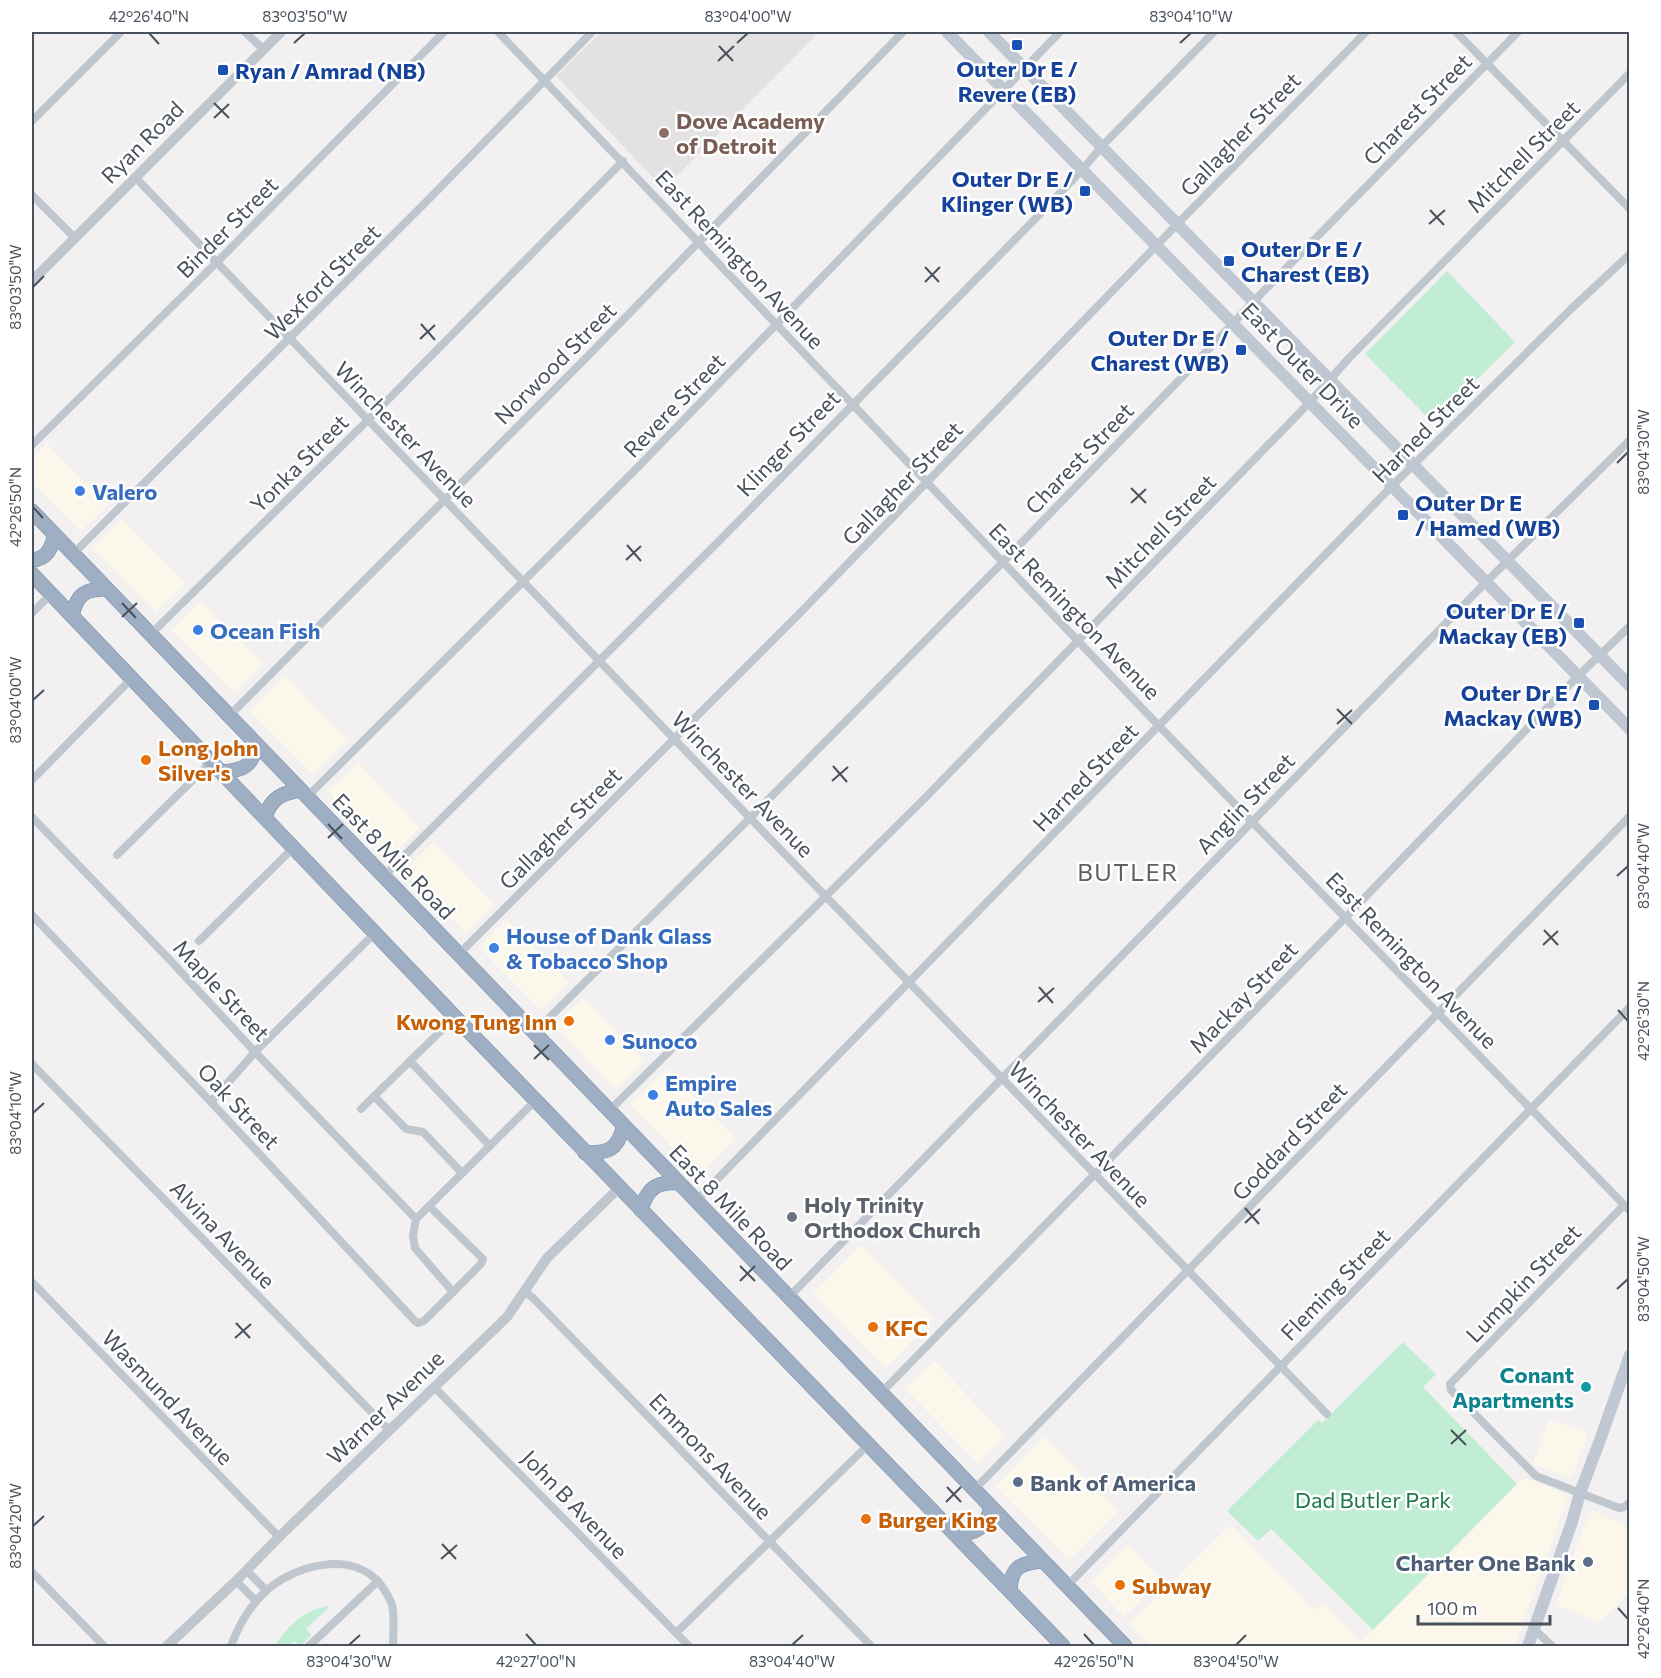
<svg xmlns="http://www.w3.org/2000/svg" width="1661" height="1678" font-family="Commissioner,sans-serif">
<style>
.commercial{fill:#fbf7eb}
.education{fill:#e3e1e1}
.green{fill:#c1edd4}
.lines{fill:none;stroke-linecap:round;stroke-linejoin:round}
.trunk-casing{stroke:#768ba7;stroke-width:15}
.minor{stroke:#bfc6ce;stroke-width:8}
.tertiary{stroke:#bfc6ce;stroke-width:10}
.secondary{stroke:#bfc7d2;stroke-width:12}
.trunk{stroke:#9eafc4;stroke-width:14}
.ticks{fill:none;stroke:#49525c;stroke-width:2}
.transit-dot{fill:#1a4fb4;stroke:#fff;stroke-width:2}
.education-dot{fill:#8d6e63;stroke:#fff;stroke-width:2}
.shop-dot{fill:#3f7fe0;stroke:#fff;stroke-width:2}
.food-dot{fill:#e8710a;stroke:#fff;stroke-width:2}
.worship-dot{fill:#6b7280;stroke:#fff;stroke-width:2}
.culture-dot{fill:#0f9aa8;stroke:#fff;stroke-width:2}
.service-dot{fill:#5c6f8a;stroke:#fff;stroke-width:2}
.labels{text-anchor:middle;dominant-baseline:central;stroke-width:5;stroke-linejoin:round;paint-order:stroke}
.transit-label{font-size:22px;font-weight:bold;fill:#164399;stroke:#fff;text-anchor:end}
.street-label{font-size:22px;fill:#49525c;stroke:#fff}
.education-label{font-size:22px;font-weight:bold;fill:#785e54;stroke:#fff;text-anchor:start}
.shop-label{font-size:22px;font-weight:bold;fill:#366cbe;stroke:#fff;text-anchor:start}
.food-label{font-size:22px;font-weight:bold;fill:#c56008;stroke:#fff;text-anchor:start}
.worship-label{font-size:22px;font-weight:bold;fill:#5b616d;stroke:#fff;text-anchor:start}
.culture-label{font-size:22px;font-weight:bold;fill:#0d838f;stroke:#fff;text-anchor:end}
.service-label{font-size:22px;font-weight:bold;fill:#4e5e75;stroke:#fff;text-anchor:start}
.park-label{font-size:22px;fill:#1d7a50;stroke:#fff}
.neighbourhood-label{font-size:24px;letter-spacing:1.5px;fill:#5d6064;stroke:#fff}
.neatline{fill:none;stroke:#49525c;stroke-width:2}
.ticks-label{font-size:15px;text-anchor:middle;fill:#49525c}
</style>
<rect width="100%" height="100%" fill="#f2f0f0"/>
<!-- commercial -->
<g class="commercial">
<polygon points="47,443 108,505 80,532 32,483 32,458"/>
<polygon points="122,519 186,583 156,612 93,548"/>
<polygon points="201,601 263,664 235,693 172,630"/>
<polygon points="285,676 347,740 313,774 250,711"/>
<polygon points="358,763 420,828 391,856 328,791"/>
<polygon points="433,842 495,905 466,934 404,871"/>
<polygon points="507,920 569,982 541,1010 479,947"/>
<polygon points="583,998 645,1061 616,1089 554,1026"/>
<polygon points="666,1069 736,1139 700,1175 630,1105"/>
<polygon points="861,1245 933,1318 886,1369 813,1294"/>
<polygon points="934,1361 1006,1435 978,1463 905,1389"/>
<polygon points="1549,1419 1588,1433 1572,1478 1533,1464"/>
<polygon points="1044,1437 1118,1511 1069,1560 995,1487"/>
<polygon points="1526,1478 1569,1495 1515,1646 1150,1646 1129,1624 1231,1525 1314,1610 1323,1603 1361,1642 1517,1484"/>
<polygon points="1590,1510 1626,1526 1629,1530 1629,1593 1599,1623 1556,1605"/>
<polygon points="1128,1545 1161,1579 1124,1617 1091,1582"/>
</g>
<!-- education -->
<polygon class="education" points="601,32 819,32 664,189 556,76"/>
<!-- green -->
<g class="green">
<polygon points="1447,271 1515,342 1433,423 1365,354"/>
<polygon points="1403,1342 1436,1374 1423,1387 1517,1484 1373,1630 1271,1529 1258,1541 1227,1511 1318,1420 1322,1423"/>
<path d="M 330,1606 L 306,1629 L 311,1635 L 301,1646 L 295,1641 L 289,1646 L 275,1646 C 288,1625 305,1609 330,1606 Z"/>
</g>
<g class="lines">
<defs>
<g id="trunk">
<polyline points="32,511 1125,1646"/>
<path d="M 32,560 C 47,559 51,549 55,535"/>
<polyline points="32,574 455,1017 1063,1646"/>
<path d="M 72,616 C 77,594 85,589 106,589"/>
<path d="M 222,772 C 244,770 251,767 257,745"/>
<path d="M 265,817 C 271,798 282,793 300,790"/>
<path d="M 585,1153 C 609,1153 617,1150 624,1126"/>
<path d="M 641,1210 C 647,1189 656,1181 679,1183"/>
<path d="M 955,1534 C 977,1534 985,1528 991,1508"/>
<path d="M 1010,1591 C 1011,1567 1020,1563 1043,1561"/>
</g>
</defs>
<!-- trunk casing -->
<use href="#trunk" class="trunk-casing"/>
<!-- minor -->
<g class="minor">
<polyline points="245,32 263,49"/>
<polyline points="498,32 1159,726 1630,1211"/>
<polyline points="1456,32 1630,209"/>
<polyline points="32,121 121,32"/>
<polyline points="135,177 750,818 1327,1414"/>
<polyline points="32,195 75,238"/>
<polyline points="32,445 216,263 444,32"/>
<polyline points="73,554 423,205 592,32"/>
<polyline points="32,613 51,594"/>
<polyline points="150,635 368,420 623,161"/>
<polyline points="229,716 583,361 903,32"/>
<polyline points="32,780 132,678"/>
<polyline points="307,797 638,467 1060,32"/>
<polyline points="32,817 169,959 255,1052 416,1219 413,1235 415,1248 453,1292"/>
<polyline points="117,855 212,761"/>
<polyline points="384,876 722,538 1036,218 1082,170 1102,146 1214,32"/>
<polyline points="32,915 211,1102 415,1321 418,1323 424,1321 481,1264 483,1259 429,1206"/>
<polyline points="199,941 294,847"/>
<polyline points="459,954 797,616 1191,210 1366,32"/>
<polyline points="534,1033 750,818 1003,562 1187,372 1254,301 1518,32"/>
<polyline points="410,1061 490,1146"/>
<polyline points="32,1064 389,1430"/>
<polyline points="374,1096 406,1129 423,1132 462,1173"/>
<polyline points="211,1102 255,1052 375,933"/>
<polyline points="361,1109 455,1017"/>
<polyline points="609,1111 925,798 1310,402 1349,358 1630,73"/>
<polyline points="696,1201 1392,486 1570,310 1630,254"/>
<polyline points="1624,1205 1450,1384 1451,1390 1536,1476 1619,1508 1624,1507 1630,1502"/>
<polyline points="416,1219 536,1100"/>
<polyline points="32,1282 279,1537"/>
<polyline points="525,1292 533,1298 871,1646"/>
<polyline points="789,1297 1486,582 1630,440"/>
<polyline points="434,1387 689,1646"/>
<polyline points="881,1393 1345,918 1578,676 1630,626"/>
<polyline points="974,1490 1630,816"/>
<polyline points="247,1571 266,1590"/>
<polyline points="32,1572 104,1646"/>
<polyline points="236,1581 256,1601"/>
<polyline points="1067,1586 1630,1007"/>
<polyline points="1534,1629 1552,1646"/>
<polyline points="676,1633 868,1445"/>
<path d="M 231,1646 C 238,1626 249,1607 265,1592 C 294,1565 353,1549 381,1585 C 385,1591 390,1598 392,1605 C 395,1618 393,1633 393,1646"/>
<polyline points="309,1646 378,1581"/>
</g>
<!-- tertiary -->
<g class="tertiary">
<polyline points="32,281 281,32"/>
<polyline points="167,1646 236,1581 279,1537 507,1317 547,1258 619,1188"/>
</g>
<!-- secondary -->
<g class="secondary">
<polyline points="947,32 1630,729"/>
<polyline points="989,32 1630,686"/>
<polyline points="1528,1646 1572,1522 1580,1493 1600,1440 1630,1355"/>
</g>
<!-- trunk -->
<use href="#trunk" class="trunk"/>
</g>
<!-- ticks -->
<path class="ticks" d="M 149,33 L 159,44M 294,43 L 305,33M 737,43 L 748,33M 1180,43 L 1191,33M 719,46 L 733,61M 718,61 L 734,46M 214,103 L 229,118M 214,118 L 229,104M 1430,210 L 1444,225M 1429,224 L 1445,210M 925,267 L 939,282M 925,282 L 940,267M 33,287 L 44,276M 421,324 L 435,340M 420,339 L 435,325M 1617,463 L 1628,452M 1131,488 L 1146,503M 1131,503 L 1146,489M 33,507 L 43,518M 627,545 L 641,561M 626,560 L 641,546M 122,603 L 136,618M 122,617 L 137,603M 33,700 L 44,690M 1337,709 L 1352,724M 1337,724 L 1352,710M 833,766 L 847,782M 832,781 L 848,767M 328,824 L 342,839M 328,838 L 343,824M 1617,876 L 1628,866M 1544,930 L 1558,945M 1543,945 L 1558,931M 1039,987 L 1053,1003M 1038,1002 L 1054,988M 1618,1010 L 1628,1021M 534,1045 L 549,1060M 534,1059 L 549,1045M 33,1113 L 44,1103M 1245,1208 L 1259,1224M 1245,1223 L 1260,1209M 740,1266 L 755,1281M 740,1281 L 755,1266M 1617,1289 L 1628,1279M 236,1323 L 250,1338M 235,1338 L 251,1324M 1451,1430 L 1466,1445M 1451,1444 L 1466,1430M 947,1487 L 961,1502M 946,1502 L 961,1487M 33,1526 L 44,1516M 442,1544 L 456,1559M 441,1559 L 457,1545M 1618,1608 L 1628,1619M 526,1634 L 536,1645M 1084,1634 L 1094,1645M 349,1645 L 360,1635M 792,1645 L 803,1635M 1236,1645 L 1246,1635"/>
<!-- markers -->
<g class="transit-dot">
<rect x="1011" y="39" width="12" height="12" rx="3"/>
<rect x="217" y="64" width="12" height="12" rx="3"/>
<rect x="1079" y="185" width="12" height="12" rx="3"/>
<rect x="1223" y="255" width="12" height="12" rx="3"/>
<rect x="1235" y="344" width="12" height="12" rx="3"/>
<rect x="1397" y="509" width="12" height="12" rx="3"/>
<rect x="1573" y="617" width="12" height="12" rx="3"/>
<rect x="1588" y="699" width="12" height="12" rx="3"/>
</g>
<circle class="education-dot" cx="664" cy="133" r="6"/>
<g class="shop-dot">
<circle cx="80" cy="491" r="6"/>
<circle cx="198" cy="630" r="6"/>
<circle cx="494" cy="948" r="6"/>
<circle cx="610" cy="1040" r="6"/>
<circle cx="653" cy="1095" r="6"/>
</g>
<g class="food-dot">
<circle cx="146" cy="760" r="6"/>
<circle cx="569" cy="1021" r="6"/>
<circle cx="873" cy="1327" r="6"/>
<circle cx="866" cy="1519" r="6"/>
<circle cx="1120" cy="1585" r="6"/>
</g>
<circle class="worship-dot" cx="792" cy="1217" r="6"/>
<circle class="culture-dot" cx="1586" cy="1387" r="6"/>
<g class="service-dot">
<circle cx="1018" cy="1482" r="6"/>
<circle cx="1588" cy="1562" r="6"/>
</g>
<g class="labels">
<!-- transit labels -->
<g class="transit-label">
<text x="1017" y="68" text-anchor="middle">Outer Dr E /<tspan x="1017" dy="25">Revere (EB)</tspan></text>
<text x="235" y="70" text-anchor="start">Ryan / Amrad (NB)</text>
<text x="1073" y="178">Outer Dr E /<tspan x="1073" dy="25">Klinger (WB)</tspan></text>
<text x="1241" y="248" text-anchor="start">Outer Dr E /<tspan x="1241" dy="25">Charest (EB)</tspan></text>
<text x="1229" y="337">Outer Dr E /<tspan x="1229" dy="25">Charest (WB)</tspan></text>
<text x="1415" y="502" text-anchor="start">Outer Dr E<tspan x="1415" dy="25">/ Hamed (WB)</tspan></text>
<text x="1567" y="610">Outer Dr E /<tspan x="1567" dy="25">Mackay (EB)</tspan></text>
<text x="1582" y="692">Outer Dr E /<tspan x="1582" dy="25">Mackay (WB)</tspan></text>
</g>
<!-- street labels -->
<g class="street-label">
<text transform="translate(1417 109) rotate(-46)">Charest Street</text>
<text transform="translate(1240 134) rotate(-46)">Gallagher Street</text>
<text transform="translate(142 142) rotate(-45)">Ryan Road</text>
<text transform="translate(1523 156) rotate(-45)">Mitchell Street</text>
<text transform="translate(227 227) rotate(-45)">Binder Street</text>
<text transform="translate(740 259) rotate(47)">East Remington Avenue</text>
<text transform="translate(322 282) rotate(-45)">Wexford Street</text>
<text transform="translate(555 363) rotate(-45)">Norwood Street</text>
<text transform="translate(1303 365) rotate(46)">East Outer Drive</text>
<text transform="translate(674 405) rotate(-46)">Revere Street</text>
<text transform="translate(1425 429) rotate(-45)">Harned Street</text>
<text transform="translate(406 434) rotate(46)">Winchester Avenue</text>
<text transform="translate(788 443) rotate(-46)">Klinger Street</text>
<text transform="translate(1079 458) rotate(-46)">Charest Street</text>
<text transform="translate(299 463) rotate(-45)">Yonka Street</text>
<text transform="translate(902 483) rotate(-46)">Gallagher Street</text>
<text transform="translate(1160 531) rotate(-46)">Mitchell Street</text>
<text transform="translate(1075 611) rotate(46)">East Remington Avenue</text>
<text transform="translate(1085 777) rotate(-46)">Harned Street</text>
<text transform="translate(743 784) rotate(46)">Winchester Avenue</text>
<text transform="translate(1245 803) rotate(-46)">Anglin Street</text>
<text transform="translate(560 828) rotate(-45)">Gallagher Street</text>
<text transform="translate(394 856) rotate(46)">East 8 Mile Road</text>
<text transform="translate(1412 960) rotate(46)">East Remington Avenue</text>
<text transform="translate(222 990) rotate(47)">Maple Street</text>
<text transform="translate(1243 997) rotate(-46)">Mackay Street</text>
<text transform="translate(239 1106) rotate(47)">Oak Street</text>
<text transform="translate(1080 1134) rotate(46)">Winchester Avenue</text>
<text transform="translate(1289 1141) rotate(-46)">Goddard Street</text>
<text transform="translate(731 1207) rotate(46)">East 8 Mile Road</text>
<text transform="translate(223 1234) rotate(46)">Alvina Avenue</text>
<text transform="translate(1523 1283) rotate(-46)">Lumpkin Street</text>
<text transform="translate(1335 1284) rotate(-46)">Fleming Street</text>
<text transform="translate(168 1397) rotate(46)">Wasmund Avenue</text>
<text transform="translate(385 1407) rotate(-44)">Warner Avenue</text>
<text transform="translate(711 1456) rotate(46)">Emmons Avenue</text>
<text transform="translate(575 1504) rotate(46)">John B Avenue</text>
</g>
<!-- education labels -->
<g class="education-label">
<text x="676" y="120">Dove Academy<tspan x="676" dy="25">of Detroit</tspan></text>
</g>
<!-- shop labels -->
<g class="shop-label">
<text x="92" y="491">Valero</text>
<text x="210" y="630">Ocean Fish</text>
<text x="506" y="935">House of Dank Glass<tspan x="506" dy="25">&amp; Tobacco Shop</tspan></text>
<text x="622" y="1040">Sunoco</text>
<text x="665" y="1082">Empire<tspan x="665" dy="25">Auto Sales</tspan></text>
</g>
<!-- food labels -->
<g class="food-label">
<text x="158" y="747">Long John<tspan x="158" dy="25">Silver's</tspan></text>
<text x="557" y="1021" text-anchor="end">Kwong Tung Inn</text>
<text x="885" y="1327">KFC</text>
<text x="878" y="1519">Burger King</text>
<text x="1132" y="1585">Subway</text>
</g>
<!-- worship labels -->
<g class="worship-label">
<text x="804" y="1204">Holy Trinity<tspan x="804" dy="25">Orthodox Church</tspan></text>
</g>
<!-- culture labels -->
<g class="culture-label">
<text x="1574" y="1374">Conant<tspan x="1574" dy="25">Apartments</tspan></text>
</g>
<!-- service labels -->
<g class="service-label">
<text x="1030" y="1482">Bank of America</text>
<text x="1576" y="1562" text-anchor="end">Charter One Bank</text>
</g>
<!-- park labels -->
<g class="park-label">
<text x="1373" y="1499">Dad Butler Park</text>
</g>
<!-- neighbourhood labels -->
<g class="neighbourhood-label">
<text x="1128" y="871">BUTLER</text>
</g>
</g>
<!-- border -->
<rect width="1661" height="1678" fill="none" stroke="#ffffff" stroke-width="66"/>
<!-- scale -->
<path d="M1418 1615v9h132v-9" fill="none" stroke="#49525c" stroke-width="3"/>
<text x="1427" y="1615" font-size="18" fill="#49525c" stroke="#ffffff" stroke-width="4.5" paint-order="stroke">100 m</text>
<rect x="33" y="33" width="1595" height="1612" class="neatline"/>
<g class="ticks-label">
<text x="149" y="22">42°26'40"N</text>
<text x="305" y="22">83°03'50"W</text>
<text x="748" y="22">83°04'00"W</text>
<text x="1191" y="22">83°04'10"W</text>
<text transform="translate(16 287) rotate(-90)" y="5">83°03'50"W</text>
<text transform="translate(1644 452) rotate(-90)" y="5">83°04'30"W</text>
<text transform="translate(16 507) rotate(-90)" y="5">42°26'50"N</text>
<text transform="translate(16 700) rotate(-90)" y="5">83°04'00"W</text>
<text transform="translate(1644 866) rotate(-90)" y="5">83°04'40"W</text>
<text transform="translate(1644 1021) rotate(-90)" y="5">42°26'30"N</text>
<text transform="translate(16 1113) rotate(-90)" y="5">83°04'10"W</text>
<text transform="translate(1644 1279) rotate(-90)" y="5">83°04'50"W</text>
<text transform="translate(16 1526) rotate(-90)" y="5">83°04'20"W</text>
<text transform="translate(1644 1619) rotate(-90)" y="5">42°26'40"N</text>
<text x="349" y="1667">83°04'30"W</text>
<text x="536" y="1667">42°27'00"N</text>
<text x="792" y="1667">83°04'40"W</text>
<text x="1094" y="1667">42°26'50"N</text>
<text x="1236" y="1667">83°04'50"W</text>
</g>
</svg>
